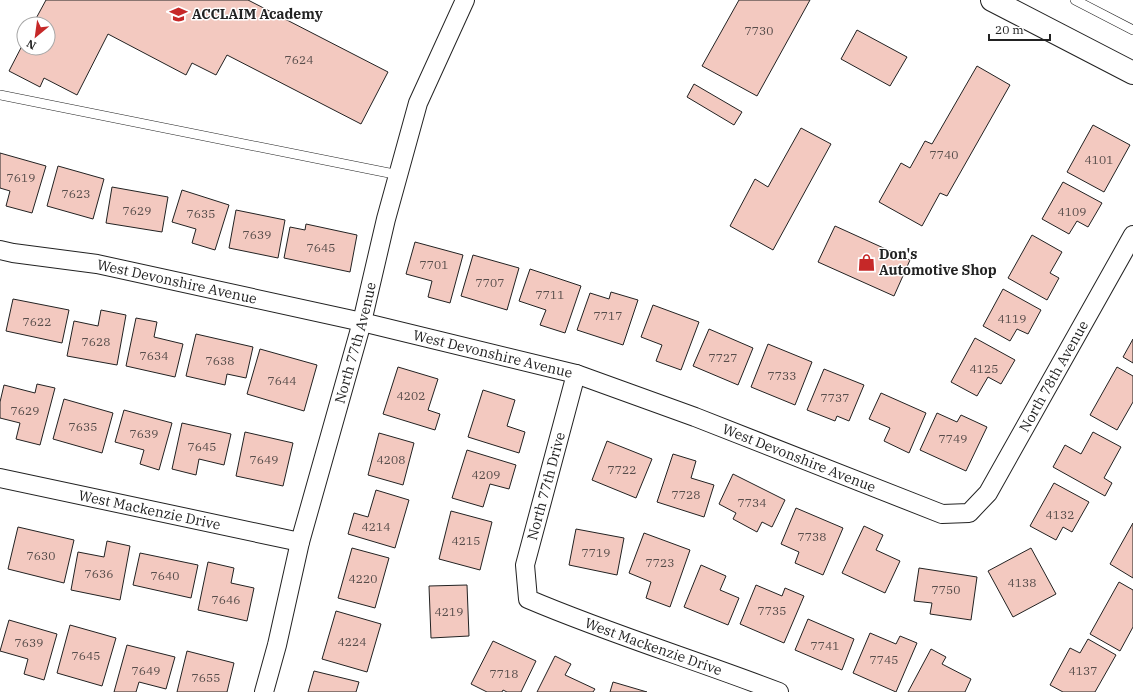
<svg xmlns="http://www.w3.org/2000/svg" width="1133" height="692" font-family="'IBM Plex Serif',serif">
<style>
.building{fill:#f3c9c0;stroke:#222}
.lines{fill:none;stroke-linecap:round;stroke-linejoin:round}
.service-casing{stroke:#222;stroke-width:10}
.minor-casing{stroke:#222;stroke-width:20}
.secondary-casing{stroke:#222;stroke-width:24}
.service{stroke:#fff;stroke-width:9}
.minor{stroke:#fff;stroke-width:18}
.secondary{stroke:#fff;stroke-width:22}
.labels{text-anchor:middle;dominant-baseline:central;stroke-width:3;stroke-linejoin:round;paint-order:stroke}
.number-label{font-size:12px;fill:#564c4a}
.poi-label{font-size:14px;font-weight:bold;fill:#222;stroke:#fff;text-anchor:start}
.street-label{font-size:14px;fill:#222;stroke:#fff}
</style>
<rect width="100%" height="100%" fill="#fff"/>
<!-- building -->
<g class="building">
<polygon points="46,0 248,0 388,72 361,124 227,55 216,75 192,63 186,75 108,34 77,95 44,78 40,87 9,71 24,42 24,48 48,48 48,24 33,24"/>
<polygon points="739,0 810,0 757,96 702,66"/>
<polygon points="857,30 907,57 890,86 841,59"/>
<polygon points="977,66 1010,85 947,196 940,193 922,226 879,202 901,163 910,168 925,141 932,144"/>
<polygon points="694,84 742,112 734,125 687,97"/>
<polygon points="1093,125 1130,145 1104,192 1067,172"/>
<polygon points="801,128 831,144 773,250 730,226 755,179 768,187"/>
<polygon points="0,153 46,166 32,213 6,206 10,191 0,188"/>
<polygon points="58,166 104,179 93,219 47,206"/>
<polygon points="1063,182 1102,203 1088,227 1077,221 1069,234 1042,219"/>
<polygon points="112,187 168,197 162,232 106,223"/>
<polygon points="182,190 229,205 215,250 192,243 196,229 172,222"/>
<polygon points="236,210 285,220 278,258 229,248"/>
<polygon points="306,224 357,235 350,272 284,258 290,227 305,230"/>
<polygon points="835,226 910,260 894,296 818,262"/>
<polygon points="1032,235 1062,252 1050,273 1059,278 1047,300 1008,278"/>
<polygon points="415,242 463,255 450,303 428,297 432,281 406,274"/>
<polygon points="473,255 519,268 507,310 461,296"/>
<polygon points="530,269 581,286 565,333 540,325 546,310 519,301"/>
<polygon points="1003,289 1041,310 1028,334 1017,329 1010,341 983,326"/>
<polygon points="611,292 638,300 623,345 577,330 590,293 609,299"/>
<polygon points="13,299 69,310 62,343 6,331"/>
<polygon points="653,305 699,322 681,370 656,361 662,345 641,337"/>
<polygon points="101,310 126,315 117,365 67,356 74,321 98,326"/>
<polygon points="136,318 157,322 154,337 183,344 175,377 126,366"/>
<polygon points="709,329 753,348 738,385 693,366"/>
<polygon points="196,334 253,347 246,378 227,374 225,385 186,376"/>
<polygon points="975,338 1015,360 1001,384 988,377 977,396 951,382"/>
<polygon points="1133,339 1133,363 1123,357"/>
<polygon points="768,344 812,362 795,405 751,387"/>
<polygon points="260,349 317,365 304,411 247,394"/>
<polygon points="398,367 438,379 428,410 440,414 435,430 383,414"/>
<polygon points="1117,367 1133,376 1133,402 1117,430 1090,415"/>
<polygon points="824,369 864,385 849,421 837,416 835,421 807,410"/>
<polygon points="37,384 55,388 40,445 16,439 20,423 0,418 0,402 4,385 35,393"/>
<polygon points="483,390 515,400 507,426 525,432 519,453 468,437"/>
<polygon points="881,393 926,413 909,453 884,441 890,428 869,419"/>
<polygon points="64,399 113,413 102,453 53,439"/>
<polygon points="124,410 172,423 159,470 140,464 144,450 115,442"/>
<polygon points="937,413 957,422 961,415 987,427 966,471 920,450"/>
<polygon points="182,423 231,434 224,465 199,459 196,475 172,469"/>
<polygon points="245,432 293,443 283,486 236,476"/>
<polygon points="1093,432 1121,447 1104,478 1112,483 1105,496 1053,467 1065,445 1081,454"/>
<polygon points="379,433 414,443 403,485 368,475"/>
<polygon points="607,441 652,459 636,498 592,480"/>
<polygon points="467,450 516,465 509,489 490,484 483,507 452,498"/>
<polygon points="673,454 696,461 691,478 714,485 704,517 657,502"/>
<polygon points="733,474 785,500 772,527 762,522 757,532 733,519 736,513 719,504"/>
<polygon points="1054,483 1089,502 1072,532 1063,527 1056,540 1030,526"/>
<polygon points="376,490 409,500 395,548 348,534 354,513 368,517"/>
<polygon points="796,508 843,528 823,575 795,563 799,552 781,544"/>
<polygon points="451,511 492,522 480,570 439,559"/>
<polygon points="1133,523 1133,578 1110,564"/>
<polygon points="864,526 883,535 876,550 900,561 885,593 842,573"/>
<polygon points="18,527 74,540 64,583 8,569"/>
<polygon points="576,529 624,538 617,575 569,565"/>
<polygon points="644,533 690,550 670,607 646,598 651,582 629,573"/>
<polygon points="107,541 130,546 120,600 71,590 78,552 104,557"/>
<polygon points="352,548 389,558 375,608 338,598"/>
<polygon points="1031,548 1056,594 1013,617 988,571"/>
<polygon points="140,553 198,565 191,598 133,585"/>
<polygon points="208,562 234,568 231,583 254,588 247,621 198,610"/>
<polygon points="701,565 726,576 720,590 739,598 728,625 684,607"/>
<polygon points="919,568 977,577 971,620 930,614 932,603 914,601"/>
<polygon points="1119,582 1133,590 1133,627 1120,651 1090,634"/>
<polygon points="467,585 469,636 431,638 429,586"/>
<polygon points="756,585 782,596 785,588 804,596 784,643 740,624"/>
<polygon points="336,611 381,624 367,672 322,659"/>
<polygon points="808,619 854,639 842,670 795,650"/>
<polygon points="9,620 57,634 44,680 24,674 28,659 0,651"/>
<polygon points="70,625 116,638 102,686 57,673"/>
<polygon points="870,633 896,644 900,636 917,643 896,692 853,673"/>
<polygon points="1088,639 1116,655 1095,692 1063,692 1050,685 1070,648 1080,653"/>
<polygon points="493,641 536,661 521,692 507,692 503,690 502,692 487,692 471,684"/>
<polygon points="127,645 175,657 166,689 139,682 136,692 114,692"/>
<polygon points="931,649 946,657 942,664 971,679 965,692 908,692"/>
<polygon points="187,651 234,663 227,692 177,692"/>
<polygon points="555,656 571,664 565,675 595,689 593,692 537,692"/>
<polygon points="314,671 359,682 356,692 308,692"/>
<polygon points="613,682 647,692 610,692"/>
</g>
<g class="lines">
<defs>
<g id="service">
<polyline points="1075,0 1133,30"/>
<polyline points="0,95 399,175"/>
</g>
<g id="minor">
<path id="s1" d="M 0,250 L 13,253 L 97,264 L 362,322 L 576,374 L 695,417 L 942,514 L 969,513 L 988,493 L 1133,235"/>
<path id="s2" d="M 576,374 L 525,565 L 528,599 C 610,634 696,660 779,692"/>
<path id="s3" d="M 0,478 L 300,542"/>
<path id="s4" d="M 264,692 L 277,645 L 300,542 L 362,322 L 386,219 L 418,103 L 465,0"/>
</g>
<polyline id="secondary" points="992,0 1133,73"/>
</defs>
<!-- service casing -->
<use href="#service" class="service-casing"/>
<!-- minor casing -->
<use href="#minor" class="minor-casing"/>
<!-- secondary casing -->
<use href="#secondary" class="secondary-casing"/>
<!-- service -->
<use href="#service" class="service"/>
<!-- minor -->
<use href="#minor" class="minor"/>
<!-- secondary -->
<use href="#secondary" class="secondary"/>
</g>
<!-- icons -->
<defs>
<symbol id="school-bare" viewBox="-9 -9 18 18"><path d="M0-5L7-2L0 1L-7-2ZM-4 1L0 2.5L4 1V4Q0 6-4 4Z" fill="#c62828" stroke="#fff" stroke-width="2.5" paint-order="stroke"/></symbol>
<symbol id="shop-bare" viewBox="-9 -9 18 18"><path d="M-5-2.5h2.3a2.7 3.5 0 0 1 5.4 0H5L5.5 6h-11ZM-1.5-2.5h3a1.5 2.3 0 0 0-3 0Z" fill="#c62828" stroke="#fff" stroke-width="2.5" paint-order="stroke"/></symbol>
</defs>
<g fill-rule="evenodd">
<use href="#school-bare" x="166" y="2" width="25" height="25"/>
<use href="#shop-bare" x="854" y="250" width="25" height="25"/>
</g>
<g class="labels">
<!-- number labels -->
<g class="number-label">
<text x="759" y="30">7730</text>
<text x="299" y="59">7624</text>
<text x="944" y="154">7740</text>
<text x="1099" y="159">4101</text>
<text x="21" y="177">7619</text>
<text x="76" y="193">7623</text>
<text x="137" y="210">7629</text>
<text x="1072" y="211">4109</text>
<text x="201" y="213">7635</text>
<text x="257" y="234">7639</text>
<text x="321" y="247">7645</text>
<text x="434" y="264">7701</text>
<text x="490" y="282">7707</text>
<text x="550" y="294">7711</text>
<text x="608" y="315">7717</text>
<text x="1012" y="318">4119</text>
<text x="37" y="321">7622</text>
<text x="96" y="341">7628</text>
<text x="154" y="355">7634</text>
<text x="723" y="357">7727</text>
<text x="220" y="360">7638</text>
<text x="984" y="368">4125</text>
<text x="782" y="375">7733</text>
<text x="282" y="380">7644</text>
<text x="411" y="395">4202</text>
<text x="835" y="397">7737</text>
<text x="25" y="410">7629</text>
<text x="83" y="426">7635</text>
<text x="144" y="433">7639</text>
<text x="953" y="438">7749</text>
<text x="202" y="446">7645</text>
<text x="264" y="459">7649</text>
<text x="391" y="459">4208</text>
<text x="622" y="469">7722</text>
<text x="486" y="474">4209</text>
<text x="686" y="494">7728</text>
<text x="752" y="502">7734</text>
<text x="1060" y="514">4132</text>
<text x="376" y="526">4214</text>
<text x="812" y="536">7738</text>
<text x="466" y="540">4215</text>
<text x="596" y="552">7719</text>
<text x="41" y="555">7630</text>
<text x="660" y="562">7723</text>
<text x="99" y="573">7636</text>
<text x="165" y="575">7640</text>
<text x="363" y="578">4220</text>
<text x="1022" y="582">4138</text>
<text x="946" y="589">7750</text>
<text x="226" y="599">7646</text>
<text x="772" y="610">7735</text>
<text x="449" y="611">4219</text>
<text x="352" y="641">4224</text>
<text x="29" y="642">7639</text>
<text x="825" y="645">7741</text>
<text x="86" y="655">7645</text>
<text x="884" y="659">7745</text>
<text x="146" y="670">7649</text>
<text x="1083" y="670">4137</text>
<text x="504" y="673">7718</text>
<text x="206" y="677">7655</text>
</g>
<!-- poi labels -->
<g class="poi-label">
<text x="192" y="14">ACCLAIM Academy</text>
<text x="879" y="254">Don's<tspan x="879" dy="16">Automotive Shop</tspan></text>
</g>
<!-- street labels -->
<g class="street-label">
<text stroke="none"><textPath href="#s1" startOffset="180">West Devonshire Avenue</textPath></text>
<text stroke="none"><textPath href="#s4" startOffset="361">North 77th Avenue</textPath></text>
<text stroke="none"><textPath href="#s1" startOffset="504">West Devonshire Avenue</textPath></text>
<text stroke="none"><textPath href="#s1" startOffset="1170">North 78th Avenue</textPath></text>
<text stroke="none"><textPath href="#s1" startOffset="828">West Devonshire Avenue</textPath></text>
<text transform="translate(546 486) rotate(-75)">North 77th Drive</text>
<text stroke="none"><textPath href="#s3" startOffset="153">West Mackenzie Drive</textPath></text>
<text stroke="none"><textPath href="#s2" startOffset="366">West Mackenzie Drive</textPath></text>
</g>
</g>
<!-- north arrow -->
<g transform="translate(36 36) rotate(209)"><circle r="19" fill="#ffffff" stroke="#a7a7a7"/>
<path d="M0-3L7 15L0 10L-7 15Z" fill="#c62828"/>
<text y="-6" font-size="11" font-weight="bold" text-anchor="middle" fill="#222222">N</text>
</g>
<!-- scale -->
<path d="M989 34v6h61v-6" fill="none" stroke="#222222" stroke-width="2"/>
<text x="995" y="34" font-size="12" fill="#222222" stroke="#ffffff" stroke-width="3" paint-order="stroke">20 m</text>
</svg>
